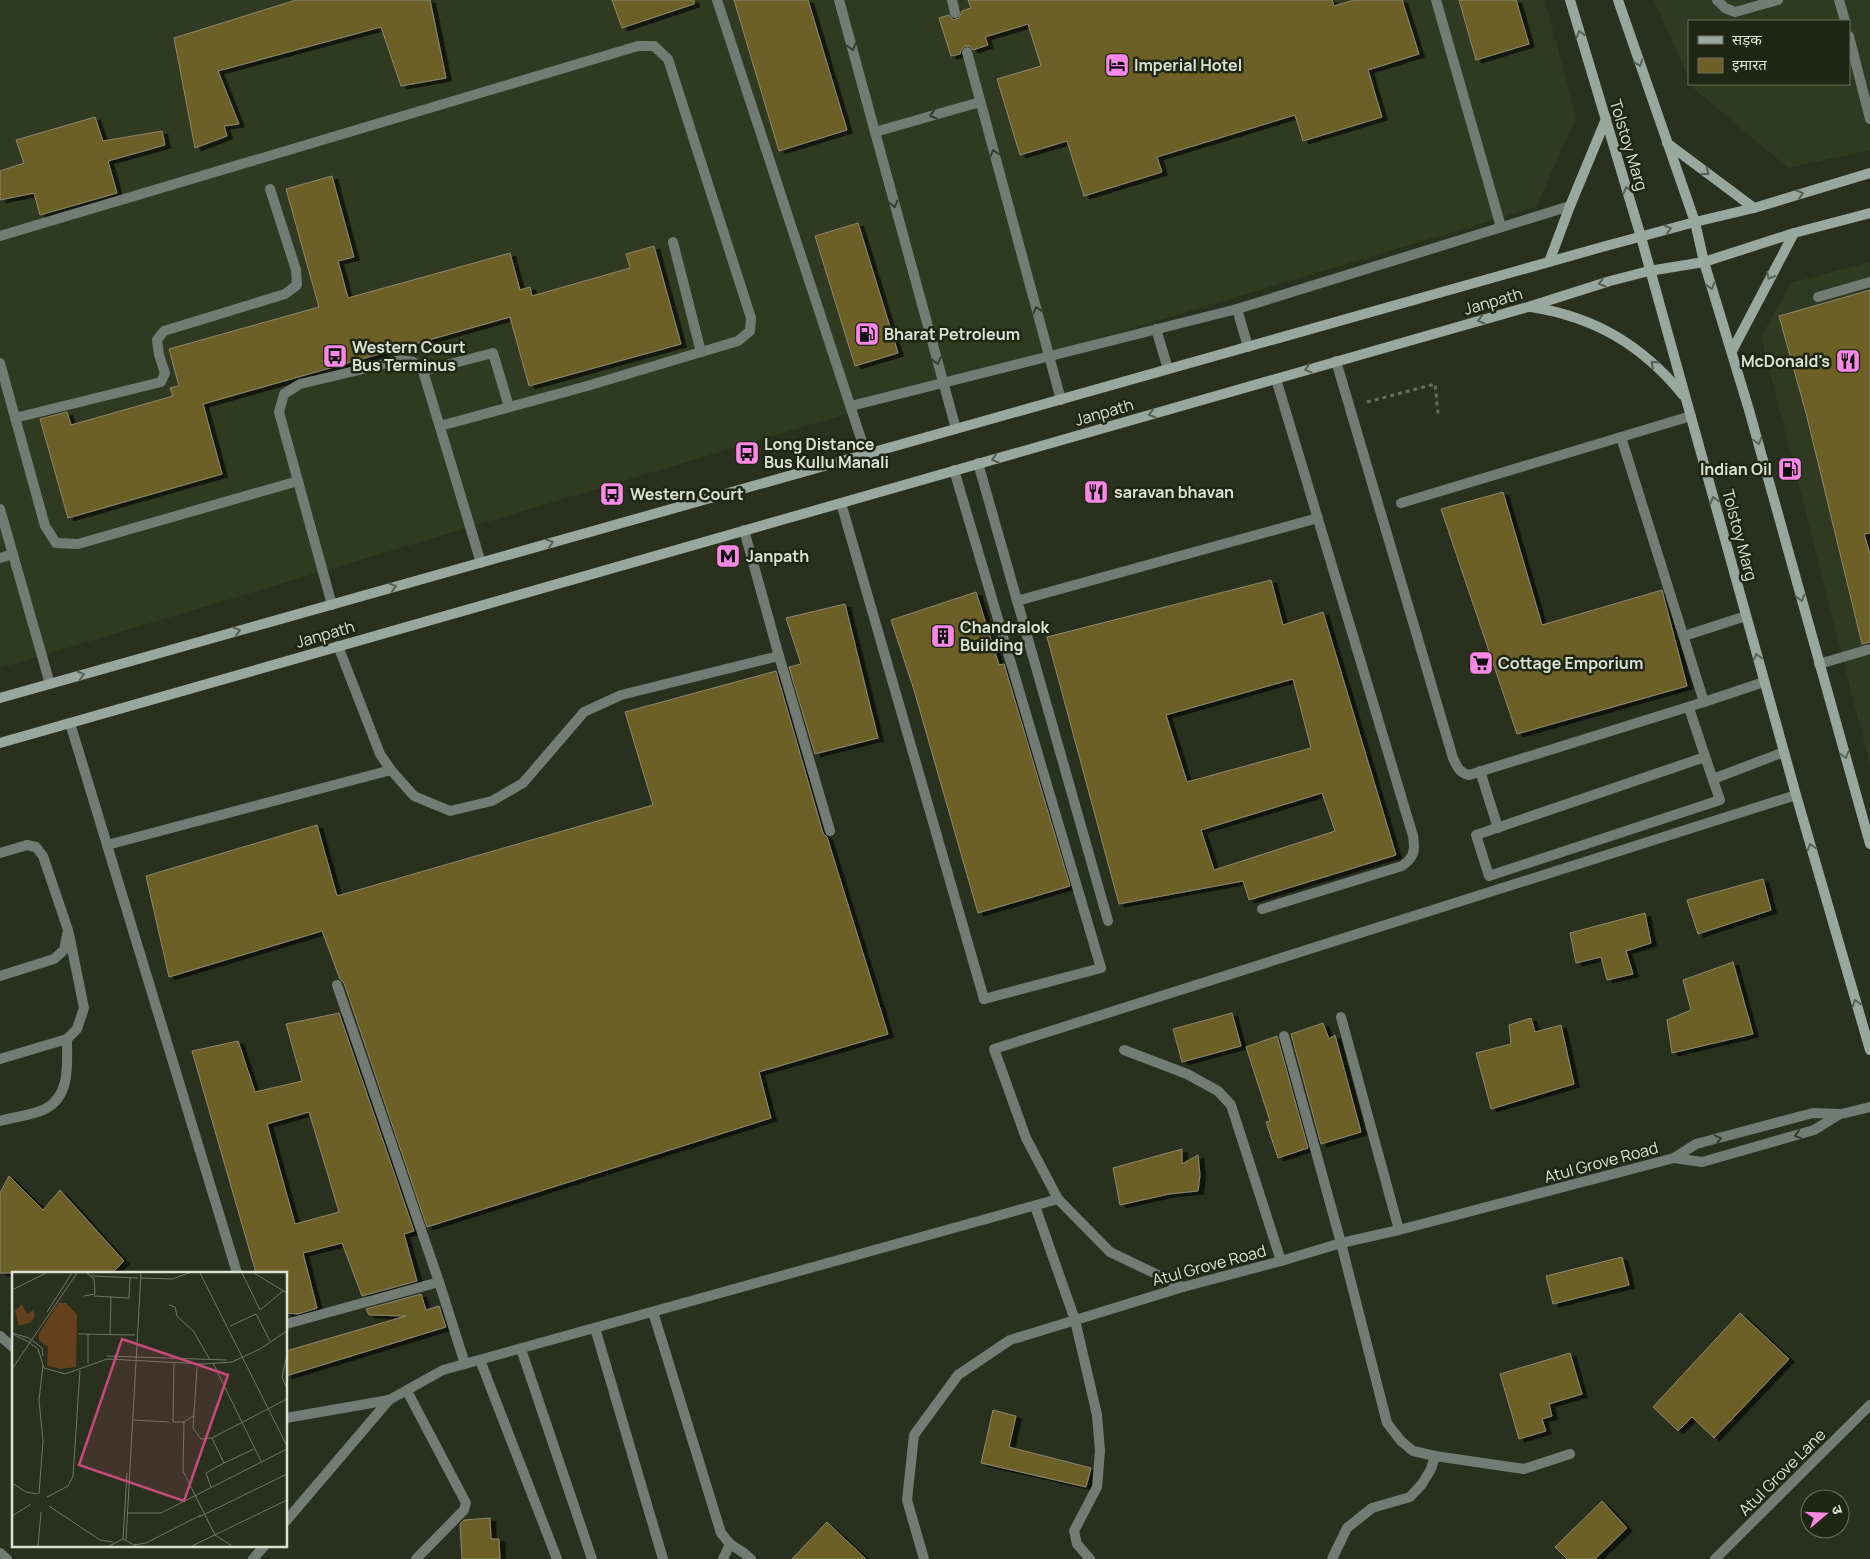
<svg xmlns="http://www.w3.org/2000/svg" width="1870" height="1559" font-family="Manrope,'Noto Sans Devanagari',sans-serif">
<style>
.built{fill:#303a21}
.building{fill:#6d6027;stroke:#8c8770;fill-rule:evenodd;filter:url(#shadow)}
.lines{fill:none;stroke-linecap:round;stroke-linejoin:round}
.path{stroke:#676e5d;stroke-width:3;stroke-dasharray:4 4;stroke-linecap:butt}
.lane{stroke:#727c75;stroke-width:10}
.street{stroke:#727c75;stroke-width:10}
.secondary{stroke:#98a89e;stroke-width:10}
.oneway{stroke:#556152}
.oneway2{stroke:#343c2c}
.labels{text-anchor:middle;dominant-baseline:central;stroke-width:5;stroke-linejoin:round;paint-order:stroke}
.poi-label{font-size:16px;font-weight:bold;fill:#dce1d5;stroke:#1f2714;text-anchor:start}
.street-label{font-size:16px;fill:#dce1d5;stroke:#1f2714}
.inset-road{fill:none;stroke:#717767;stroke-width:1}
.view{fill:#c84a7a;fill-opacity:0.15;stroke:#c84a7a;stroke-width:2.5}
.inset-edge{fill:none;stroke:#dce1d5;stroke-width:2.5}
</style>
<defs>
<filter id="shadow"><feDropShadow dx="5.5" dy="3" stdDeviation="0" flood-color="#0009"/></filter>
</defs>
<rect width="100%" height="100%" fill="#29311e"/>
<!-- built -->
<g class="built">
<polygon points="0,0 1545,0 1576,118 1536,207 0,668"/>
<polygon points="1654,0 1870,0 1870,150 1788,168 1692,87 1691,84 1849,84 1849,21 1689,21 1689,79"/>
<polygon points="1870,262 1870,765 1761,337 1791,283"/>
</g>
<!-- building -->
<g class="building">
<polygon points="296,0 430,0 446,78 401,86 381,27 218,71 239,124 224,126 227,136 195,148 174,38"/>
<polygon points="612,0 694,0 694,4 622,28"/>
<polygon points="734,0 808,0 847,130 779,151"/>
<polygon points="968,0 1332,0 1334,6 1354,0 1402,0 1419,54 1368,70 1382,117 1303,141 1295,115 1157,157 1162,172 1084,196 1067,141 1020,155 997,79 1041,66 1028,24 985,37 988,45 973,50 969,46 965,46 961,50 960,54 951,56 939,18 949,15 953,20 959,18 962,11 971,8"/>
<polygon points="1459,0 1516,0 1529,44 1476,60"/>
<polygon points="95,117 103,141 162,131 165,145 108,161 117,193 40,215 34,193 0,200 0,171 24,163 16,140"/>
<polygon points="332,176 354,257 338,261 348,298 510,253 520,290 530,287 532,296 630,268 626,254 654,246 681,344 529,386 510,317 203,404 222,474 68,518 40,419 67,412 71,425 173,396 170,388 179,386 169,349 319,307 286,189"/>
<polygon points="858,223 898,353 855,366 815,236"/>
<polygon points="1870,290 1870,533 1864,534 1870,554 1870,642 1862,644 1806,413 1779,316"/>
<polygon points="1503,492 1542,625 1662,590 1687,686 1517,734 1441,509"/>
<path d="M 1271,580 L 1283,625 L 1323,612 L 1396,855 L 1249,900 L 1243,881 L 1119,904 L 1047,637 ZM 1293,679 L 1311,748 L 1187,782 L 1166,715 ZM 1322,793 L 1335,831 L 1214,870 L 1201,830 Z"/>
<polygon points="976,592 999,665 1004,664 1070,886 978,913 914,690 891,620"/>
<polygon points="845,604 878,738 815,754 789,667 801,664 786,618"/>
<polygon points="776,671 823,833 827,837 888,1034 759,1072 771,1118 427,1227 344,983 340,979 322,931 169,977 146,876 317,825 337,896 653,805 625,712"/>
<polygon points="1763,879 1771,910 1698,934 1687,900"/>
<polygon points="1645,913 1651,943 1626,951 1633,974 1607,980 1601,957 1576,963 1570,933"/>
<polygon points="1733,962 1753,1034 1672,1053 1667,1020 1691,1010 1683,980"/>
<path d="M 339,1013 L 414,1231 L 404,1234 L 417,1281 L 362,1296 L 342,1243 L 303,1253 L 317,1308 L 298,1314 L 286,1313 L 286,1273 L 256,1273 L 192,1051 L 238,1041 L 255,1092 L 302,1081 L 286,1024 ZM 309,1112 L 339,1212 L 295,1224 L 267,1124 Z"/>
<polygon points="1232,1013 1241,1046 1182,1062 1173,1029"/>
<polygon points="1531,1018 1535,1032 1561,1025 1574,1084 1491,1109 1476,1053 1511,1044 1509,1025"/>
<polygon points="1323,1023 1329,1039 1335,1035 1361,1132 1321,1144 1291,1034"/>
<polygon points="1277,1036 1308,1148 1278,1158 1266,1122 1270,1121 1246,1047"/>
<polygon points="1182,1149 1182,1164 1198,1155 1200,1175 1198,1191 1169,1194 1120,1205 1113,1168"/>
<polygon points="9,1176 43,1210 60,1190 124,1261 112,1273 0,1273 0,1193"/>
<polygon points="1622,1257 1629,1285 1553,1304 1546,1276"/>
<polygon points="421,1294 426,1310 439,1306 446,1327 286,1376 286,1351 406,1316 369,1315 366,1309"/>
<polygon points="1740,1313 1789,1359 1714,1438 1692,1417 1678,1431 1653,1407"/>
<polygon points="1570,1353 1582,1394 1549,1404 1552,1416 1542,1419 1546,1431 1519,1439 1500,1374"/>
<polygon points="993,1410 1016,1416 1009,1447 1091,1468 1086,1487 981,1463"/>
<polygon points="1602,1501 1627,1528 1595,1559 1567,1559 1555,1547"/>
<polygon points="490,1518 491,1539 499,1539 500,1559 462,1559 460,1524 464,1520"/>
<polygon points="827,1522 866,1559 792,1559"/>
</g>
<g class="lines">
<!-- path -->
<polyline class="path" points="1367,402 1435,384 1438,414"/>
<!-- lane -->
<g class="lane">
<polyline points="717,0 866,454"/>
<polyline points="839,0 956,429"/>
<polyline points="952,0 955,13"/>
<polyline points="1436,0 1501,227"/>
<polyline points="1717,0 1725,8 1735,12 1778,0"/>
<polyline points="1839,0 1845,21"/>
<polyline points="1849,36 1870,119"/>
<polyline points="967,52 1061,400"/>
<polyline points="875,132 980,102"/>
<polyline points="0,236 638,46 654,46 668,59 751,318 750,331 738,341 587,386 440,426"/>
<polyline points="673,242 701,352"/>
<polyline points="1818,297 1870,282"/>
<polyline points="1237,309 1248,347"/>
<polyline points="1156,329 1168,369"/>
<path d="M 1336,361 L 1453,758 C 1457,766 1459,773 1469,775 L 1704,702 L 1621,437"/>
<polyline points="0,363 45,526 56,543 78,544 298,481"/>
<polyline points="423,371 493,353 509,407"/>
<polyline points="851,406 1237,309 1570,206"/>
<polyline points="15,418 161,382 165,373 159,355 157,340 164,331 285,294 297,285 296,270 270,189"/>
<polyline points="978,463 1108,921"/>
<polyline points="954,470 1101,968 984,999"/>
<polyline points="1401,503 1691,416"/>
<polyline points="0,509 50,684"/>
<polyline points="744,530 779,656"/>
<polyline points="0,558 13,554"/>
<polyline points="1017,601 1318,518"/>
<polyline points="332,605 279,412 284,394 300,384 401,360 413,362 423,371 481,563"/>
<polyline points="1684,636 1746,616"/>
<polyline points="338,646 380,754 391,770"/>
<polyline points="1819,664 1870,649"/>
<polyline points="1704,702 1764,682"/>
<path d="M 1689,708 C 1699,738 1709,769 1720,800 L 1489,876 L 1476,835 L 1705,757"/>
<polyline points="70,723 237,1273"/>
<polyline points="1480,771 1498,828"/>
<polyline points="1713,779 1784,752"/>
<polyline points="107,845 391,770 414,796 450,811 492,801 523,783 584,712 621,695 779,656 830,831"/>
<polyline points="0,853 27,845 36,847 43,856 68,930 64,950 54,959 0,976"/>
<path d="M 1262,909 L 1402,866 C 1415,857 1415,850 1413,836 L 1276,379"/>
<polyline points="337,985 439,1282 465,1364"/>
<polyline points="1341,1017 1399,1230"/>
<polyline points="1284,1036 1341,1243 1387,1423 1401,1441 1413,1451 1435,1456 1524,1469 1570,1454"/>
<polyline points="1124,1050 1187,1074 1218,1091 1231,1105 1281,1261"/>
<polyline points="0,1059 67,1039 77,1029 84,1008 69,934"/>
<path d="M 0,1121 C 13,1117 34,1115 45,1109 C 71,1096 67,1063 67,1039"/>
<polyline points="1035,1206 1075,1320 1097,1415 1100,1451 1097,1487 1074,1531 1077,1544 1090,1559"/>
<polyline points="653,1312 721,1533 730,1544 723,1559"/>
<polyline points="286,1324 439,1282"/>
<polyline points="595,1328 663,1559"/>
<polyline points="0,1336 14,1348"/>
<polyline points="521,1349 592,1559"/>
<polyline points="480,1360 557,1559"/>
<polyline points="407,1391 466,1503 464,1510 416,1559"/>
<polyline points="286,1418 389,1400"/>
<polyline points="730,1544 744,1553 751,1559"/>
<polyline points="1332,1559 1347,1528 1372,1508 1410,1497 1422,1484 1431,1469 1435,1456"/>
</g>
<!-- street -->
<g class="street">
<polyline points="841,503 984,999"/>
<polyline points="1674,1158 1702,1162 1814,1130 1840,1114"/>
<polyline points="1058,1199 1026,1138 994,1049 1796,795"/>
<polyline points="286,1521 389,1400 443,1370 1058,1199 1110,1252 1183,1287"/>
<polyline points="0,1553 7,1559"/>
<polyline points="253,1559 265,1545"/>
<polyline points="924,1559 907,1500 914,1435 958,1375 1010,1340 1183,1287 1281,1261 1341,1243 1399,1230 1674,1158 1696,1144 1813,1113 1841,1114 1870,1107"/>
<polyline points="1715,1559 1870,1405"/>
</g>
<!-- secondary -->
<g class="secondary">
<polyline points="1570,0 1641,237 1796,795 1870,1050"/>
<polyline points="1618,0 1695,222 1704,262 1749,410 1870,844"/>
<polyline points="1667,143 1754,208"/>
<polyline points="1549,262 1570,206 1606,119"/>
<path d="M 1531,307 C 1595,317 1642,345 1683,395"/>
<polyline points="1732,351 1794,233"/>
<polyline points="0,698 1602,247 1695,222 1754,208 1870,173"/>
<polyline points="0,743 1528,307 1610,281 1649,271 1704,262 1794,233 1870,213"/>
</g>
</g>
<!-- one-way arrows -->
<defs><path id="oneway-chevron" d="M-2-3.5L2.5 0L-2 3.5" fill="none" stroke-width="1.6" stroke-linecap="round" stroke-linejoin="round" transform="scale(1.25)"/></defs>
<g class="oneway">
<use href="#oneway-chevron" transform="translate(1580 34) rotate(-107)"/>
<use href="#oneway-chevron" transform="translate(1639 63) rotate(71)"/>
<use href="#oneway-chevron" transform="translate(1706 172) rotate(37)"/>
<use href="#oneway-chevron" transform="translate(1627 190) rotate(-107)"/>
<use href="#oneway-chevron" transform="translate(1800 194) rotate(-17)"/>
<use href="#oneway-chevron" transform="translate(1668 229) rotate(-16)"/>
<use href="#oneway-chevron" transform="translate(1770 276) rotate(118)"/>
<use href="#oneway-chevron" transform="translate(1602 283) rotate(163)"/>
<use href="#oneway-chevron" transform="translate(1711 286) rotate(73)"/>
<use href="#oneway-chevron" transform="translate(1481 320) rotate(164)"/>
<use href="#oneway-chevron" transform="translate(1654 364) rotate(-137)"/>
<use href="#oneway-chevron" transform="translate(1308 369) rotate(164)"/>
<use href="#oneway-chevron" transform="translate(1152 414) rotate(164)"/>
<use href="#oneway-chevron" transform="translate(1758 441) rotate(75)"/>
<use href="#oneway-chevron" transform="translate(995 459) rotate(164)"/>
<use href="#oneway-chevron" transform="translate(1714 500) rotate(-105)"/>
<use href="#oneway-chevron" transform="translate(550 543) rotate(-16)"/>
<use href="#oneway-chevron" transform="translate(393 587) rotate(-16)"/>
<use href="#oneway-chevron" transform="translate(1801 598) rotate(75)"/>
<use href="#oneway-chevron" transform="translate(237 631) rotate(-16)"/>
<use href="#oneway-chevron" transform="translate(1757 657) rotate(-105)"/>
<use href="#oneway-chevron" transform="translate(81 675) rotate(-16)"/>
<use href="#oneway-chevron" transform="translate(1845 755) rotate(74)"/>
<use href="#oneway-chevron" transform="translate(1811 847) rotate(-106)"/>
<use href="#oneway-chevron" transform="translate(1856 1003) rotate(-106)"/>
</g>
<g class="oneway2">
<use href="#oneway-chevron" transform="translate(852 47) rotate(75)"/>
<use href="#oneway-chevron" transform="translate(933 115) rotate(164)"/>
<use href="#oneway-chevron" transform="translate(994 153) rotate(-105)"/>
<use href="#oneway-chevron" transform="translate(894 204) rotate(75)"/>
<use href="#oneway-chevron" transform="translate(1037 310) rotate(-105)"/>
<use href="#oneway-chevron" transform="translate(937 361) rotate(75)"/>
<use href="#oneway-chevron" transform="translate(1798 1135) rotate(164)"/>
<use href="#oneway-chevron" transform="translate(1718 1139) rotate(-15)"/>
</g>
<!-- icons -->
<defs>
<symbol id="hotel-square" viewBox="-11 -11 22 22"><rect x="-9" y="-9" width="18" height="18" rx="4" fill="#fb87e6" stroke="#1f2714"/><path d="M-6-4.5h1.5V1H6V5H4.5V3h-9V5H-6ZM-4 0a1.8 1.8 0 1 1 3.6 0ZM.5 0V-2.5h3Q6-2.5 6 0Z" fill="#111"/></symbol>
<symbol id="fuel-square" viewBox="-11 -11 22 22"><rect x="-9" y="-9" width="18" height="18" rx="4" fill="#fb87e6" stroke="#1f2714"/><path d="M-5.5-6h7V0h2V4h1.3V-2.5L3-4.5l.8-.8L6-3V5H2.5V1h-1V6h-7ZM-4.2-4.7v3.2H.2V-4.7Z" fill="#111"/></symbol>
<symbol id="bus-square" viewBox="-11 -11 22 22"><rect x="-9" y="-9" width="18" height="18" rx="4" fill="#fb87e6" stroke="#1f2714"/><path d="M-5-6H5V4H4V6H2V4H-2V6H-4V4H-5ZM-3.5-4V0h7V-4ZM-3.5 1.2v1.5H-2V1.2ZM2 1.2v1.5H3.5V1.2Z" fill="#111"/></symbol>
<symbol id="restaurant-square" viewBox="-11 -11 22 22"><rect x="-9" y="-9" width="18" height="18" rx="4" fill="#fb87e6" stroke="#1f2714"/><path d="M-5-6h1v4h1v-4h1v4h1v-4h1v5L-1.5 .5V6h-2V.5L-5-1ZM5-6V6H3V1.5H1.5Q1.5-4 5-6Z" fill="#111"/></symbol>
<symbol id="metro-square" viewBox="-11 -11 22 22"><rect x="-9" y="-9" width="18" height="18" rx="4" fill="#fb87e6" stroke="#1f2714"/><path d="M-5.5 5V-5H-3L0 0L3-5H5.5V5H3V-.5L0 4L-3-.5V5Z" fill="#111"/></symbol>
<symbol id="building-square" viewBox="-11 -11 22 22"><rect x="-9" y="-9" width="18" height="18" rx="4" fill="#fb87e6" stroke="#1f2714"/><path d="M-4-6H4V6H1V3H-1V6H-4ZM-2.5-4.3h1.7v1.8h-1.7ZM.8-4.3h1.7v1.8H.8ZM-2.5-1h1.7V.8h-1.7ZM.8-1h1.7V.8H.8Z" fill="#111"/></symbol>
<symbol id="supermarket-square" viewBox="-11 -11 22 22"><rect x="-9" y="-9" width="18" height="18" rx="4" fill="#fb87e6" stroke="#1f2714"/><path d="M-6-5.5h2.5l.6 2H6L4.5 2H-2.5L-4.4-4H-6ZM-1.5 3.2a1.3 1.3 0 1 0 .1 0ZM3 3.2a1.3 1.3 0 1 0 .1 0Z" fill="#111"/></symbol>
</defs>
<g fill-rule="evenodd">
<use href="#hotel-square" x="1103" y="51" width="28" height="28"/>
<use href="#fuel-square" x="853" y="320" width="28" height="28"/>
<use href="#bus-square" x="321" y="342" width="28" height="28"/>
<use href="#restaurant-square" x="1834" y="347" width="28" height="28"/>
<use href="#bus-square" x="733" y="439" width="28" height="28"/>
<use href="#fuel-square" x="1776" y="455" width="28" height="28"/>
<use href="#restaurant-square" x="1082" y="478" width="28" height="28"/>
<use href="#bus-square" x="598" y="480" width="28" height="28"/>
<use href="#metro-square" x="714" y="542" width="28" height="28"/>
<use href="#building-square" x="929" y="622" width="28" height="28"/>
<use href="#supermarket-square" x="1467" y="649" width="28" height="28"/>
</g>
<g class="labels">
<!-- poi labels -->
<g class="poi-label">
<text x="1134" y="65">Imperial Hotel</text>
<text x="884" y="334">Bharat Petroleum</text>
<text x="352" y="347">Western Court<tspan x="352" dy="18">Bus Terminus</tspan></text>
<text x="1830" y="361" text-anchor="end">McDonald's</text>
<text x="764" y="444">Long Distance<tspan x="764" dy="18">Bus Kullu Manali</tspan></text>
<text x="1772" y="469" text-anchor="end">Indian Oil</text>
<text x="1114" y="492">saravan bhavan</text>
<text x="630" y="494">Western Court</text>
<text x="746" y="556">Janpath</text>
<text x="960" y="627">Chandralok<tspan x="960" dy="18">Building</tspan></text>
<text x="1498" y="663">Cottage Emporium</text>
</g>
<!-- street labels -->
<g class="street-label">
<text transform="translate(1629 145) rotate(73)">Tolstoy Marg</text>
<text transform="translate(1493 301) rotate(-16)">Janpath</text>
<text transform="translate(1104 412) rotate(-16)">Janpath</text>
<text transform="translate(1740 535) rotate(75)">Tolstoy Marg</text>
<text transform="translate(325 634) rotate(-16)">Janpath</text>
<text transform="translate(1601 1162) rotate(-15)">Atul Grove Road</text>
<text transform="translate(1209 1265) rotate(-15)">Atul Grove Road</text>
<text transform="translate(1782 1472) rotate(-45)">Atul Grove Lane</text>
</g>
</g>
<!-- overview -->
<g transform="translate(12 1272)">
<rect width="275" height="275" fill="#29311e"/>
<path d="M 46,31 L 54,31 L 65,43 L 64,95 L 48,97 L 35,93 L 36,75 L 27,68 L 27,62 ZM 10,32 L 15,42 L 21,38 L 23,44 L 19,50 L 7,54 L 3,39 Z" fill="#64411c"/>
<path class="inset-road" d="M 188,1 L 275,174M 230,1 L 248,38 L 271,19M 242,1 L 275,21M 80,4 L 126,6M 129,6 L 160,7 L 177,1M 0,18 L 34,1M 72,24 L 83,22 L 82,7 L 75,1M 82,24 L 99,25M 157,33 L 163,35 L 165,44 L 182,60 L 198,88M 35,40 L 60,1M 218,54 L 244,42 L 258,69M 0,61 L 17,66M 0,62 L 15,69M 66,62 L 123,63M 76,62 L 76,91M 98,62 L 99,25 L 117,26 L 118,6M 17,66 L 30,76 L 31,84M 15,69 L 26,77 L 32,96 L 53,102 L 95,87 L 192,92 L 220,90 L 248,77 L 275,59M 275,83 L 270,105 L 275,117M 95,84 L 215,88M 162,90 L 161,150 L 172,150M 201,91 L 249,189M 185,95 L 181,156 L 189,167 L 200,166 L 275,127M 0,97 L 65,1M 181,144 L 172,150 L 171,199 L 203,263 L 220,274M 120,148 L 157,150M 212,191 L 242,177M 0,211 L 14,220 L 25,222M 199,215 L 194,201 L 212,191 L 200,166M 27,222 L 31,169 L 27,128 L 31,93M 35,225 L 56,214 L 61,204 L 68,98M 37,234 L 88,268 L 101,270M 115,241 L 149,241 L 275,177M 0,244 L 19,232M 187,245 L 275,202M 111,267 L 115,201M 114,268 L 129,1M 122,273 L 134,271 L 189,243M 26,274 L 29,240M 97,274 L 111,267 L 124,274M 180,274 L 275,228"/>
<path class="view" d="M 110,67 L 216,103 L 172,229 L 67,193 Z"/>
<rect width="275" height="275" class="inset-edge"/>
</g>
<!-- legend -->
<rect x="1688" y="20" width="162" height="65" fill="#1f2714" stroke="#6b7161"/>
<rect x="1698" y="36" width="25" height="8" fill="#98a89e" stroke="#6b7161"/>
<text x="1732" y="45" font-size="15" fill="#dce1d5">सड़क</text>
<rect x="1698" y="58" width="25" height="15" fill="#6d6027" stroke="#6b7161"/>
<text x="1732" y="70" font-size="15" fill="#dce1d5">इमारत</text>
<!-- north arrow -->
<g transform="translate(1825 1514) rotate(71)"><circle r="24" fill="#1f2714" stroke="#6b7161"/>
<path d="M0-4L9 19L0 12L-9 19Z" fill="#fb87e6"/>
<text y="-8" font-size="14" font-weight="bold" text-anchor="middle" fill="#dce1d5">उ</text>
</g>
</svg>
